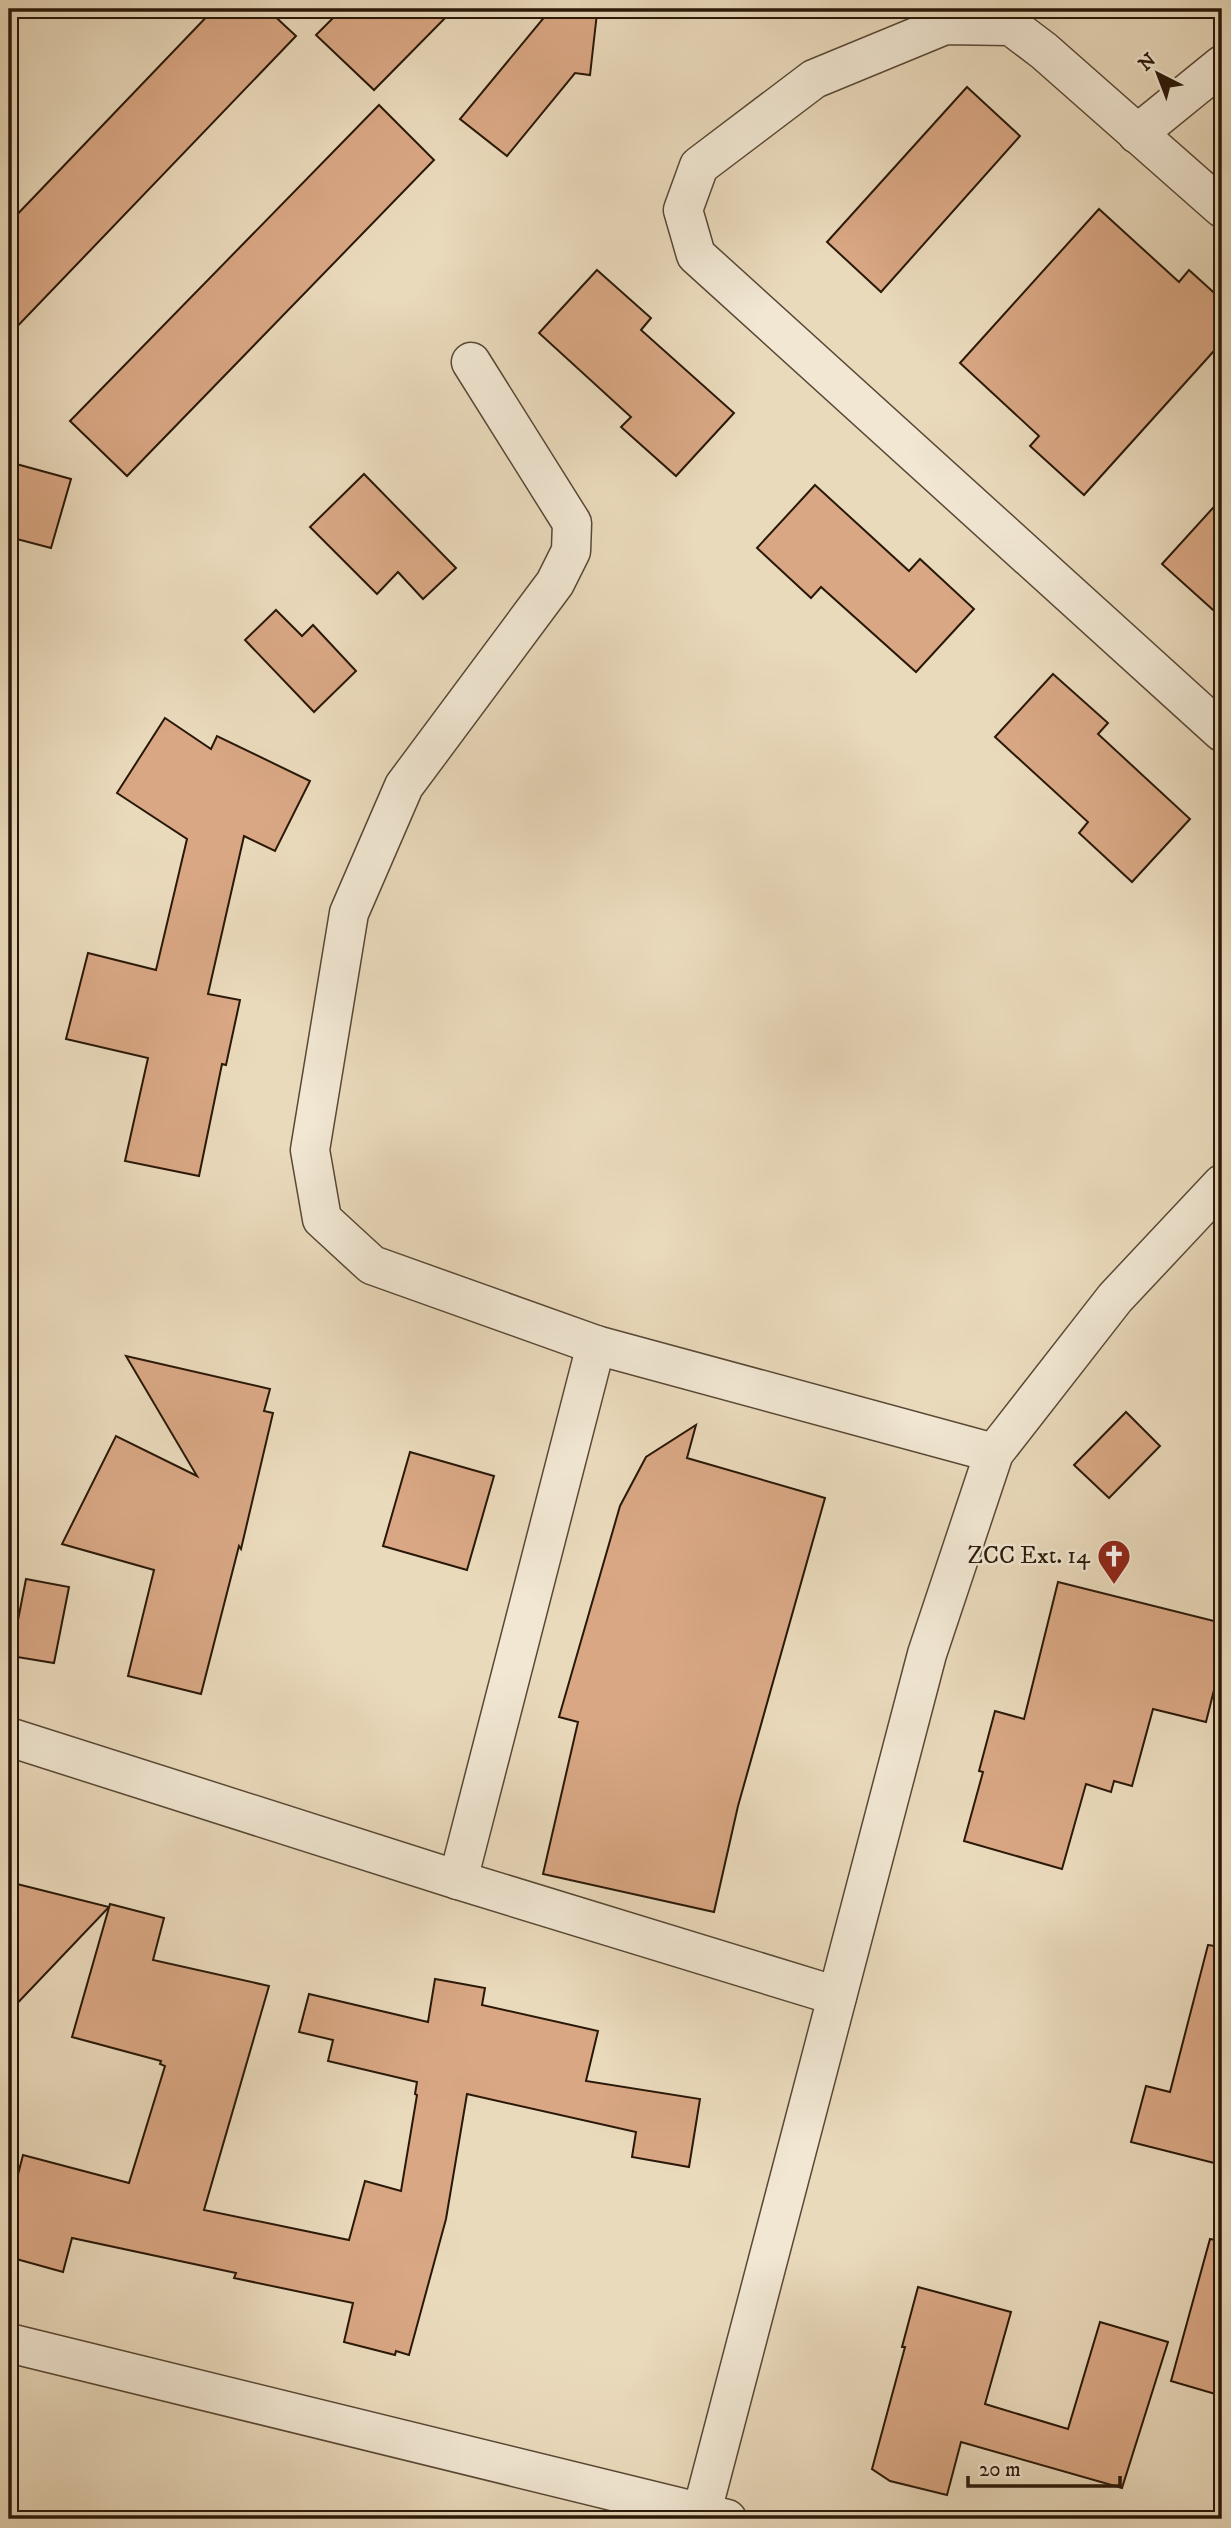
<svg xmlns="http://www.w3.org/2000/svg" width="1231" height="2528" font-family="'IM FELL DW Pica',serif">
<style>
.building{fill:#d9a784;stroke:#291808;stroke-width:2}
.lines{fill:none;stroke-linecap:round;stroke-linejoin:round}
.street-casing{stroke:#594835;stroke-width:41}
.street{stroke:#f1e7d3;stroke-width:38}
.labels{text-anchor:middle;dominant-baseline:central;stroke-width:5;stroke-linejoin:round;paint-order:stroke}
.poi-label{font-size:24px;fill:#291808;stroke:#f1e7d3;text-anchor:end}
</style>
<rect width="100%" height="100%" fill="#eadabc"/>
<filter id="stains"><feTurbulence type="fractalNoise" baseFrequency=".00286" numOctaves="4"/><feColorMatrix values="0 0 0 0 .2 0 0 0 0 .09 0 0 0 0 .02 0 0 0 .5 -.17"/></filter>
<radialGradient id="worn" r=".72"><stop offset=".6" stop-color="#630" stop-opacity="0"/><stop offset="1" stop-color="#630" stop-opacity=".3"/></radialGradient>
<!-- building -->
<g class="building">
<polygon points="214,9 267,9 296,36 9,335 9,223"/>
<polygon points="342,9 454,9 374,90 316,35"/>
<polygon points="551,9 597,13 590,75 575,73 507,156 460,119"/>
<polygon points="967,87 1020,136 881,292 827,242"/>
<polygon points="379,105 434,160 127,476 70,421"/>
<polygon points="1099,209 1179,282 1189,270 1222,300 1222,342 1084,495 1030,446 1039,436 960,363"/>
<polygon points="597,270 651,318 641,330 734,413 676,476 621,427 631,417 539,333"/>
<polygon points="9,462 71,479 51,548 9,537"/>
<polygon points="364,474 456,568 423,599 398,572 377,594 310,527"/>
<polygon points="815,485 909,571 920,559 974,609 916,672 821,587 811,598 757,548"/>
<polygon points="1222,498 1222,618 1162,564"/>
<polygon points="276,610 302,636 313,625 356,671 314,712 245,640"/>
<polygon points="1053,674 1108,723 1098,734 1190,819 1132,882 1079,833 1088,822 995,737"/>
<polygon points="165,718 211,749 217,736 310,781 275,851 244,836 208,994 240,1000 226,1065 222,1064 199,1176 125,1161 148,1058 66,1039 88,953 156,970 187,839 117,793"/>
<polygon points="126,1356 270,1389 264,1411 273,1413 241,1549 239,1546 201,1694 128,1676 154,1570 62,1544 116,1436 197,1476"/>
<polygon points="1126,1412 1160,1446 1109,1498 1074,1465"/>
<polygon points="696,1425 687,1458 825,1498 738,1806 714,1912 543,1874 578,1722 559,1717 620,1506 646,1457"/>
<polygon points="410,1452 494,1476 467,1570 383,1546"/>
<polygon points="26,1579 69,1587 54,1663 11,1656"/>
<polygon points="1058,1582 1222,1623 1222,1658 1206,1722 1153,1709 1132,1786 1114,1781 1111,1792 1086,1784 1062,1869 964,1841 983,1772 979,1771 995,1711 1024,1719"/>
<polygon points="9,1882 109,1907 9,2012"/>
<polygon points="110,1904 164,1918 153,1960 269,1986 204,2210 349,2240 365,2181 401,2191 417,2095 415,2094 417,2082 328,2061 333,2040 299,2032 309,1994 428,2022 435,1979 485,1988 482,2005 598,2031 586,2081 700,2099 689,2167 632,2157 636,2132 467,2094 446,2219 409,2355 396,2351 395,2355 344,2342 353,2303 234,2278 236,2273 72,2238 63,2272 9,2257 9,2209 23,2155 129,2183 165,2066 160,2064 161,2061 72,2037"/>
<polygon points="1208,1945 1222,1947 1222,2165 1131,2142 1146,2086 1170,2092"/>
<polygon points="1210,2239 1222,2241 1222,2396 1171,2381"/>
<polygon points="918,2287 1011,2312 985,2404 1068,2429 1100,2322 1168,2342 1122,2488 961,2442 947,2495 890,2481 872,2469 905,2347 902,2347"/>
</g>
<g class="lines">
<defs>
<g id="street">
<polyline points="1137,134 1222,65"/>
<polyline points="1222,208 1044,51 1011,26 945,25 814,79 699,166 683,210 696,255 1222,732"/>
<polyline points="471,362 572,523 571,551 555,583 404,786 349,913 310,1150 322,1219 372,1265 596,1345 994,1453"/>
<polyline points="9,1737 458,1880 837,1996"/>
<polyline points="458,1880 596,1345"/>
<polyline points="9,2343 727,2519"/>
<polyline points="700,2519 927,1654 994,1453 1115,1298 1222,1184"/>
</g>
</defs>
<!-- street casing -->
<use href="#street" class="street-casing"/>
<!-- street -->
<use href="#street" class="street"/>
</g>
<!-- icons -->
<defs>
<symbol id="church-pin" viewBox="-11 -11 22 30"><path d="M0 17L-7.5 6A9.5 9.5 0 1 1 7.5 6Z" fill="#8f2418" stroke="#f1e7d3"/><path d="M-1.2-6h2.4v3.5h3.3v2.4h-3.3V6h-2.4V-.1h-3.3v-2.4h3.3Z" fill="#fff"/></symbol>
</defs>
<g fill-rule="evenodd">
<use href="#church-pin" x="1095" y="1537" width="38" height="52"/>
</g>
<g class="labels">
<!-- poi labels -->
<g class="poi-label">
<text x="1090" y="1556">ZCC Ext. 14</text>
</g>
</g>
<!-- margin -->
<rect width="1231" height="2528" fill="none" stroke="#eadabc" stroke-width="35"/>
<rect x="10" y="10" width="1210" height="2507" fill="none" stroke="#291808" stroke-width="3.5"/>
<rect x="18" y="18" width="1196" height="2493" fill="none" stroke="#291808" stroke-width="2"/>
<!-- north arrow -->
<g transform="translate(1158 74) rotate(318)" stroke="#f1e7d3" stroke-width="5" paint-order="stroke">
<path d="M0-5L12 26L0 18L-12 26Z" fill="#291808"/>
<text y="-10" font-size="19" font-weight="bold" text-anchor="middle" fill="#291808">N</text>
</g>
<!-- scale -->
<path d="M968 2476v10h152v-10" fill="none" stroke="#291808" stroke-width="3.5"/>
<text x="979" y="2476" font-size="21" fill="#291808" stroke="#f1e7d3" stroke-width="5" paint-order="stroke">20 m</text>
<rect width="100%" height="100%" filter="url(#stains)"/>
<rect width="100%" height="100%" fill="url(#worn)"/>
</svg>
